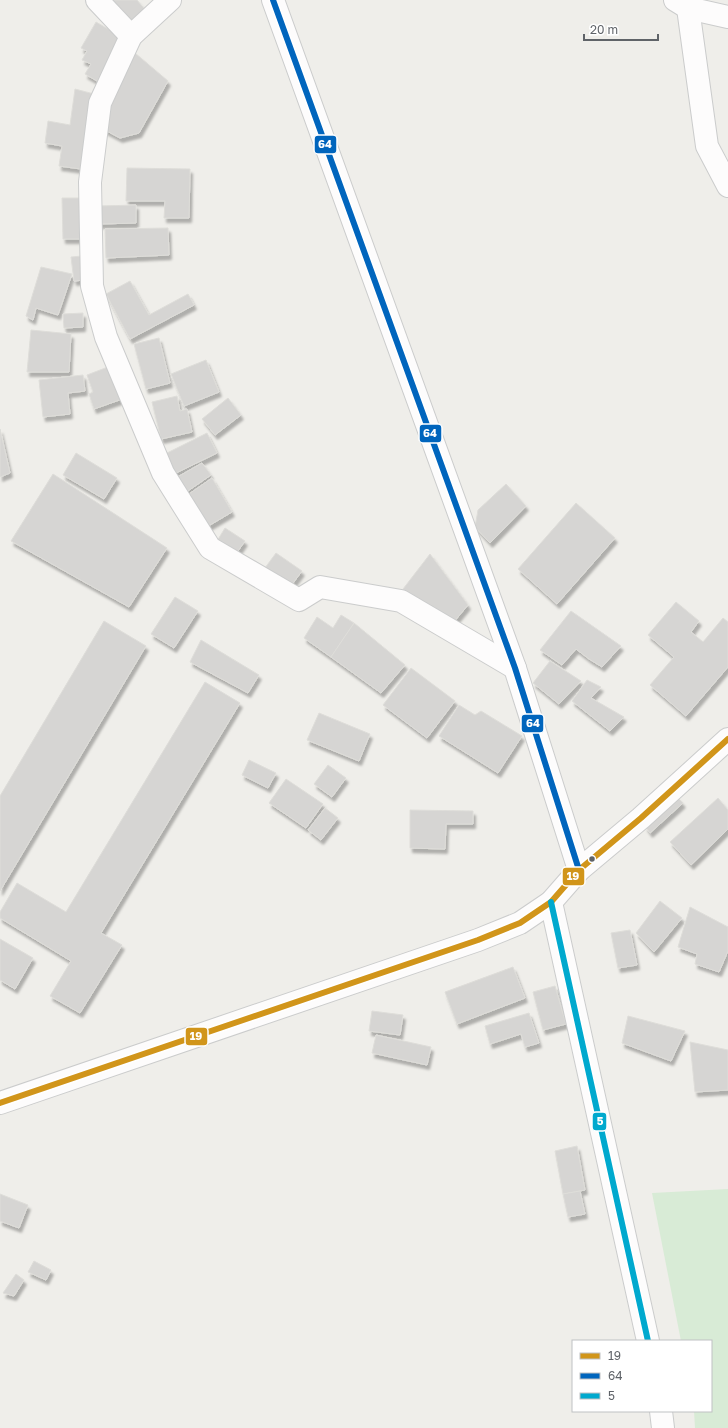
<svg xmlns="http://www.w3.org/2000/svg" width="728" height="1428" font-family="'Golos Text',sans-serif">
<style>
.green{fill:#d8ebd6}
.building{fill:#d6d5d3;stroke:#deddd9;filter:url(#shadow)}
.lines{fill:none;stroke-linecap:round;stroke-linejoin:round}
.minor-casing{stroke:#cbcccc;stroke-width:24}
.tertiary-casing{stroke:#cbcccc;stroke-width:24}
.minor{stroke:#fdfcfc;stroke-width:22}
.tertiary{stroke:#fdfcfc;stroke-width:22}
.bus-1-casing{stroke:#fff;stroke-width:9}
.bus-2-casing{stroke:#fff;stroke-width:9}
.bus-3-casing{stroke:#fff;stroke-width:9}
.bus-1{stroke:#d1951a;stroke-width:6}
.bus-2{stroke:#0065bd;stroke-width:6}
.bus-3{stroke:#00a9ce;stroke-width:6}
.bus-dot{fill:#5f6368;stroke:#fff;stroke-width:1.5}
.line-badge{stroke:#fff;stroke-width:1.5}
.badge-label{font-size:11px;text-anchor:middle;font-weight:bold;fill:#fff}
</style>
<defs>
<filter id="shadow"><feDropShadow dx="2.5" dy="4.5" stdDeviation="1" flood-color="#0004"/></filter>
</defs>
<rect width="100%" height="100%" fill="#efeeea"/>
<!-- green -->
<polygon class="green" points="728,1189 728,1428 695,1428 694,1411 711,1411 711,1341 681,1341 652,1193"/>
<!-- building -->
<g class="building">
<polygon points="105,0 137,0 147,12 129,28"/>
<polygon points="96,22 122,37 97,81 85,74 91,64 82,60 87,51 81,48"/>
<polygon points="135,53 168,81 139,133 120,138 101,128 105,111"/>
<polygon points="75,89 94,94 81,169 59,166 62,146 45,143 48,121 70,125"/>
<polygon points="127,168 190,169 189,218 164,218 165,201 126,201"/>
<polygon points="62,198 80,198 81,239 63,239"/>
<polygon points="136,205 136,223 98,224 97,206"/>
<polygon points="168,228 169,255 106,258 105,229"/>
<polygon points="82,256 84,280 74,281 71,257"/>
<polygon points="41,267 72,274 58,315 36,308 33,320 26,316"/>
<polygon points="130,281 149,315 188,294 194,305 130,339 106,294"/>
<polygon points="83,313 83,327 64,328 63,314"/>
<polygon points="31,330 71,334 69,372 27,372"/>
<polygon points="159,338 170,383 146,389 134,344"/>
<polygon points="206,360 219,392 184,406 171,374"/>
<polygon points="113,365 125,398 94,409 89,394 93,392 87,375"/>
<polygon points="83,375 85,391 68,393 70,414 43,417 39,380"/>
<polygon points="177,396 180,411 187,409 192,432 161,439 152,402"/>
<polygon points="228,398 241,415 215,435 202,419"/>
<polygon points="0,429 10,473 0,477"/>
<polygon points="207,433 217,453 174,474 165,454"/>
<polygon points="76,453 117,478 104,499 63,475"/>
<polygon points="202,463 211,475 185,493 174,479"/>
<polygon points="53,474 167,548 129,607 11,541"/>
<polygon points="212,478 232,512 205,528 186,496"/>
<polygon points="506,484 526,506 490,543 475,527 478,510"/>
<polygon points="576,503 615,538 557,604 518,569"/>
<polygon points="225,528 245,541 236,554 217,541"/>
<polygon points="276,553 302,571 288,590 262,572"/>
<polygon points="430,554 468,605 453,623 403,589"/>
<polygon points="175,597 198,611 174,648 151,634"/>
<polygon points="676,602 699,621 691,632 703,642 723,618 728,622 728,667 686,716 650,685 674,657 648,635"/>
<polygon points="571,611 621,646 602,667 589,659 576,649 562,665 540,650"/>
<polygon points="341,615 354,623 331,657 304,638 317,617 333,628"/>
<polygon points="104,621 146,646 0,891 0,796"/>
<polygon points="354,623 405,665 381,693 331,657"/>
<polygon points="201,640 259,675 248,693 190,662"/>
<polygon points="550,661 581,681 559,704 533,683"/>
<polygon points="411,668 455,701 427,738 383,705"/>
<polygon points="587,680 601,687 591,698 624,717 610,731 572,701"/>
<polygon points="205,682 240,703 101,933 122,945 80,1013 50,996 71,961 0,918 0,912 17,883 66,912"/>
<polygon points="459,705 475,715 481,711 522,736 498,773 439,736"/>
<polygon points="319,713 370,734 359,761 307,740"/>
<polygon points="249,760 276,773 268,788 242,775"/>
<polygon points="328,765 346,778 332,797 314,784"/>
<polygon points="286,779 323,804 306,828 269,803"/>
<polygon points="677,797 683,803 650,833 645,826"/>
<polygon points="718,798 728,810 728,829 691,865 670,842"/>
<polygon points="325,808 338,818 321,840 308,830"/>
<polygon points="410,810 473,811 473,824 446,824 445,849 410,848"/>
<polygon points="660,901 682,918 654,952 636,933"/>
<polygon points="690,907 728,927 728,951 719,972 695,964 697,954 678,947"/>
<polygon points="630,930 637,965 618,968 611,933"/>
<polygon points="0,939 33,958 15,989 0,980"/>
<polygon points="513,967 525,998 457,1024 445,992"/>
<polygon points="555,986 566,1024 543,1030 533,992"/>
<polygon points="372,1011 403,1015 400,1035 369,1031"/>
<polygon points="529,1013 539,1043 525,1047 521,1034 490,1044 485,1026"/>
<polygon points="628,1016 685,1031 671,1061 622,1043"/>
<polygon points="376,1035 431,1047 427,1065 372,1053"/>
<polygon points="690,1042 728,1050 728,1090 695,1092"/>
<polygon points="577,1146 585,1190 563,1194 555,1151"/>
<polygon points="580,1191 585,1214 568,1217 563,1194"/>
<polygon points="0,1194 28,1205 19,1228 0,1221"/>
<polygon points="34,1261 51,1270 46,1280 28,1272"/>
<polygon points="16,1274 24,1280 14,1296 3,1293"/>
</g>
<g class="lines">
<defs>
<g id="minor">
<polyline points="97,0 131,36"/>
<polyline points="170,0 131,36 100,103 90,182 92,286 106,337 163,473 210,548 299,600 320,587 401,601 515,668"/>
<polyline points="273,0 515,668 579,870"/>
<polyline points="675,0 688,8 728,17"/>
<polyline points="688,8 707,146 728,186"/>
</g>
<g id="tertiary">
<polyline points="551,902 648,1341"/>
<polyline points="0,1103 478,940 520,923 551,902 579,870 641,818 728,739"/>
<polyline points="661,1411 663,1428"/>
</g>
</defs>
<!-- minor casing -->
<use href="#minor" class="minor-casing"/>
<!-- tertiary casing -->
<use href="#tertiary" class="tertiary-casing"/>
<!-- minor -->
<use href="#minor" class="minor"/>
<!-- tertiary -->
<use href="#tertiary" class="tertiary"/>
<defs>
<polyline id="bus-1" points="0,1103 478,940 520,923 551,902 579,870 641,818 728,739"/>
<polyline id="bus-2" points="273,0 515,668 579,870"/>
<polyline id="bus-3" points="551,902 648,1341"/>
</defs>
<!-- bus-1 casing -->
<use href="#bus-1" class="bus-1-casing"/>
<!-- bus-2 casing -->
<use href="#bus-2" class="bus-2-casing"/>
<!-- bus-3 casing -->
<use href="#bus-3" class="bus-3-casing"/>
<!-- bus-1 -->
<use href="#bus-1" class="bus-1"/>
<!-- bus-2 -->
<use href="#bus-2" class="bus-2"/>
<!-- bus-3 -->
<use href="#bus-3" class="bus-3"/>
</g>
<!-- markers -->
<circle class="bus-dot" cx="592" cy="859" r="3.5"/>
<g class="line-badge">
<rect x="314" y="135" width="23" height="19" rx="4" fill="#0065bd"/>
<rect x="419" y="424" width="23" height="19" rx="4" fill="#0065bd"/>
<rect x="521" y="714" width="23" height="19" rx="4" fill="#0065bd"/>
<rect x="562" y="867" width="23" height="19" rx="4" fill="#d1951a"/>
<rect x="185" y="1027" width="23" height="19" rx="4" fill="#d1951a"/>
<rect x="592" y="1112" width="15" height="19" rx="4" fill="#00a9ce"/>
</g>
<g class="badge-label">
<text x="325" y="148">64</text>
<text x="430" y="437">64</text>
<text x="533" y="727">64</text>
<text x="573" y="880">19</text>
<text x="196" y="1040">19</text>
<text x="600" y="1125">5</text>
</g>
<!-- legend -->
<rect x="572" y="1340" width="140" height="72" fill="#ffffff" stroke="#bfc1c3"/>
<rect x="580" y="1353" width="20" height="6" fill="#d1951a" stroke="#bfc1c3"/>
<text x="608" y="1360" font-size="12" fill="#5f6368">19</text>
<rect x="580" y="1373" width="20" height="6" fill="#0065bd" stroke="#bfc1c3"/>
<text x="608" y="1380" font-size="12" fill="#5f6368">64</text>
<rect x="580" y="1393" width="20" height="6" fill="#00a9ce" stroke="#bfc1c3"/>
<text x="608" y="1400" font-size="12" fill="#5f6368">5</text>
<!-- scale -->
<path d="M584 34v6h74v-6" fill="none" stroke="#5f6368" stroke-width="2"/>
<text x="590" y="34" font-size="12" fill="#5f6368" stroke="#ffffff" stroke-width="3" paint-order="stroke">20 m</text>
</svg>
